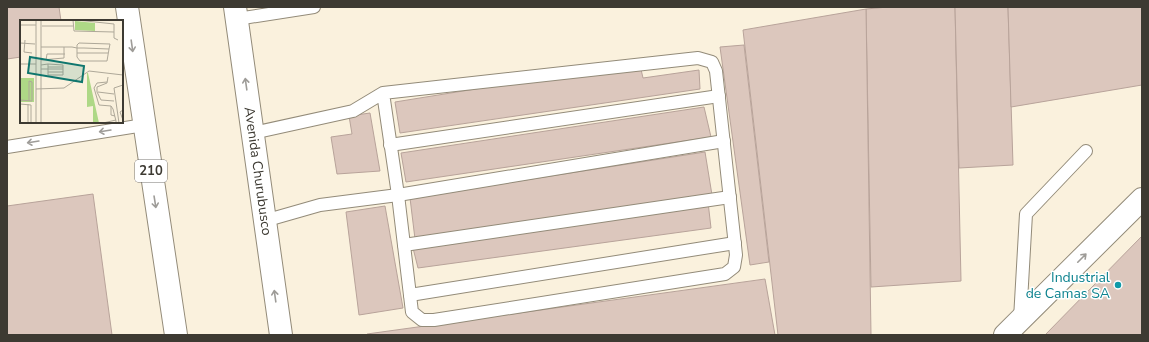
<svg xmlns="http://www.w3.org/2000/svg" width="1149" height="342" font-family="'Nunito Sans',sans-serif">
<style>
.building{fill:#dcc7bd;stroke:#b8a39a}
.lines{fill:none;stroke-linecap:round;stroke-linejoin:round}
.service-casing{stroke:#938b79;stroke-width:14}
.minor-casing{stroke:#938b79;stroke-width:24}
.trunk-casing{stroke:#938b79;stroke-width:24}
.service{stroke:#fff;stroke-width:12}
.minor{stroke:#fff;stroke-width:22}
.trunk{stroke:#fff;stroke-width:22}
.oneway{stroke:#9e9c98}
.culture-dot{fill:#0f9aa8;stroke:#fff;stroke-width:1.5}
.labels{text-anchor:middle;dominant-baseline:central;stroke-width:3;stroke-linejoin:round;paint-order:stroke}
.shield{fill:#fff;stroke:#777570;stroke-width:1}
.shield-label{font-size:13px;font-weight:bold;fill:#3d3a32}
.street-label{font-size:14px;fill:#3d3a32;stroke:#fff}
.culture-label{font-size:14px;fill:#0d838f;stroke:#fff;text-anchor:end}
.inset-road{fill:none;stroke:#aea899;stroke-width:1}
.view{fill:#0f766e;fill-opacity:0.15;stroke:#0f766e;stroke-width:2}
.inset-edge{fill:none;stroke:#3d3a32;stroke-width:2}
</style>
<rect width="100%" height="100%" fill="#faf1dd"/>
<!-- building -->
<g class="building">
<polygon points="7,7 59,7 61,21 21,21 21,57 7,59"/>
<polygon points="888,7 955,7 961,281 871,287 866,9"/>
<polygon points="955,7 1008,7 1013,165 959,168"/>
<polygon points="1008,7 1142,7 1142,85 1011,107"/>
<polygon points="866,9 871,335 778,335 743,30"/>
<polygon points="744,45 769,262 750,265 720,47"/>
<polygon points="640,65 643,78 699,70 700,89 400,133 395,102 525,81"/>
<polygon points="704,107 711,137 406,182 401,153"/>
<polygon points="370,113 380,171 337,174 331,137 352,134 349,116"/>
<polygon points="705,152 712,195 415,239 410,198"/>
<polygon points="93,194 112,335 7,335 7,206"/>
<polygon points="708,202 711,228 418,268 413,248"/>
<polygon points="385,206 403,308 359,315 346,212"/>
<polygon points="1142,236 1142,335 1045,335"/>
<polygon points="765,279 775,335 367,335 367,334"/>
</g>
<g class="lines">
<defs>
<g id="service">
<polyline points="237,19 314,7"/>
<polyline points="253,133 353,111 383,93 698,58 712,62 716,71 736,255 734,267 725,274 434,320 422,320 412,312 398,195 383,93"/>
<polyline points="390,145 719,96"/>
<polyline points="7,147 144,125"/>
<polyline points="264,221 320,205 398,195 724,141"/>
<polyline points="404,245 730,197"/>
<polyline points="410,295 735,243"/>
<polyline points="1020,319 1026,214 1086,151"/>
</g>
<polyline id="minor" points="1005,335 1142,199"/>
<g id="trunk">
<polyline points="127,7 176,335"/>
<polyline points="235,7 281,335"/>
</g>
</defs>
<!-- service casing -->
<use href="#service" class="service-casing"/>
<!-- minor casing -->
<use href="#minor" class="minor-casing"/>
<!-- trunk casing -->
<use href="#trunk" class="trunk-casing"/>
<!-- service -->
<use href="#service" class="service"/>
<!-- minor -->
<use href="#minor" class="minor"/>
<!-- trunk -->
<use href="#trunk" class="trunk"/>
</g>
<!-- one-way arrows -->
<defs><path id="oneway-shaft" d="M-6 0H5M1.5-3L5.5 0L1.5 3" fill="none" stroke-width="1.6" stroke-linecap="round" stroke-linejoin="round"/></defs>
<g class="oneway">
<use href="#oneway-shaft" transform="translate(132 46) rotate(82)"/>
<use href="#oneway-shaft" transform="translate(246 84) rotate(-98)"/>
<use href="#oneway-shaft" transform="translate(105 131) rotate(171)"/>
<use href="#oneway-shaft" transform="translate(33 142) rotate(171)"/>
<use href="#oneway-shaft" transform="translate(155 202) rotate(81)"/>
<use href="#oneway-shaft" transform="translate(1082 258) rotate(-45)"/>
<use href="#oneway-shaft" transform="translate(275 296) rotate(-98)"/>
</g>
<!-- markers -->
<circle class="culture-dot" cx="1118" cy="285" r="4"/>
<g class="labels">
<!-- shield labels -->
<rect class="shield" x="135" y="160" width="32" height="22" rx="3"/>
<g class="shield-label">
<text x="151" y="171">210</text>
</g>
<!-- street labels -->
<g class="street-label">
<text transform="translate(258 171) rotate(82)">Avenida Churubusco</text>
</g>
<!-- culture labels -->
<g class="culture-label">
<text x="1110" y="277">Industrial<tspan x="1110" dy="16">de Camas SA</tspan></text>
</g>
</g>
<!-- overview -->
<g transform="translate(20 20)">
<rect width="103" height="103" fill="#faf1dd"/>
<path d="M 67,53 L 68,53 L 79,103 L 73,103 L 73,86 L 67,87 Z" fill="#aed886"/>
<path d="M 55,1 L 75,3 L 75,11 L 55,10 Z" fill="#aed886"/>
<path d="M 0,58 L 14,58 L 14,82 L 0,82 Z" fill="#aed886"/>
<path class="inset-road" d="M 53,0 L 54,11 L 94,12M 57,0 L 94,4 L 94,18 L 98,20M 0,5 L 16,5M 22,6 L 53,6M 5,20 L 4,32 L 12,33M 0,23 L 15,24M 21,27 L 52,27 L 57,28 L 64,28 L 89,29 L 90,24 L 59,23 L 57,25 L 57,37 L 60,41 L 87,41 L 89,29M 57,33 L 88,33M 21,40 L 44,38 L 44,27M 26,40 L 27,34 L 45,34M 0,44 L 16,44M 21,45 L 28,44 L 43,45 L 43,55 L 28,55 L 28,44M 28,47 L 43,47M 21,49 L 43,49M 28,52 L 43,52M 88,57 L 87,63 L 77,67 L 77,72 L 81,80 L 94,81M 9,61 L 9,81M 87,62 L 77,63 L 74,68 L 79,85 L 91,86M 16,69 L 44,68 L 69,51 L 103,55M 78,72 L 94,74M 0,80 L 12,81 L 12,62 L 9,61M 0,84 L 11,85 L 11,103M 103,90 L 100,92 L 103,100M 95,96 L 91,95 L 91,86 L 93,89 L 96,101 L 96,103M 8,103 L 8,84M 16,103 L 16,0M 21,103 L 21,0M 83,103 L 96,100M 99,103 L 94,68 L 103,65"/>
<path class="view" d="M 10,37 L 64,46 L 62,62 L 8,53 Z"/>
<rect width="103" height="103" class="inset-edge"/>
</g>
<!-- border -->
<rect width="1149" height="342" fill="none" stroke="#3d3a32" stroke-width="16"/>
</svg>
